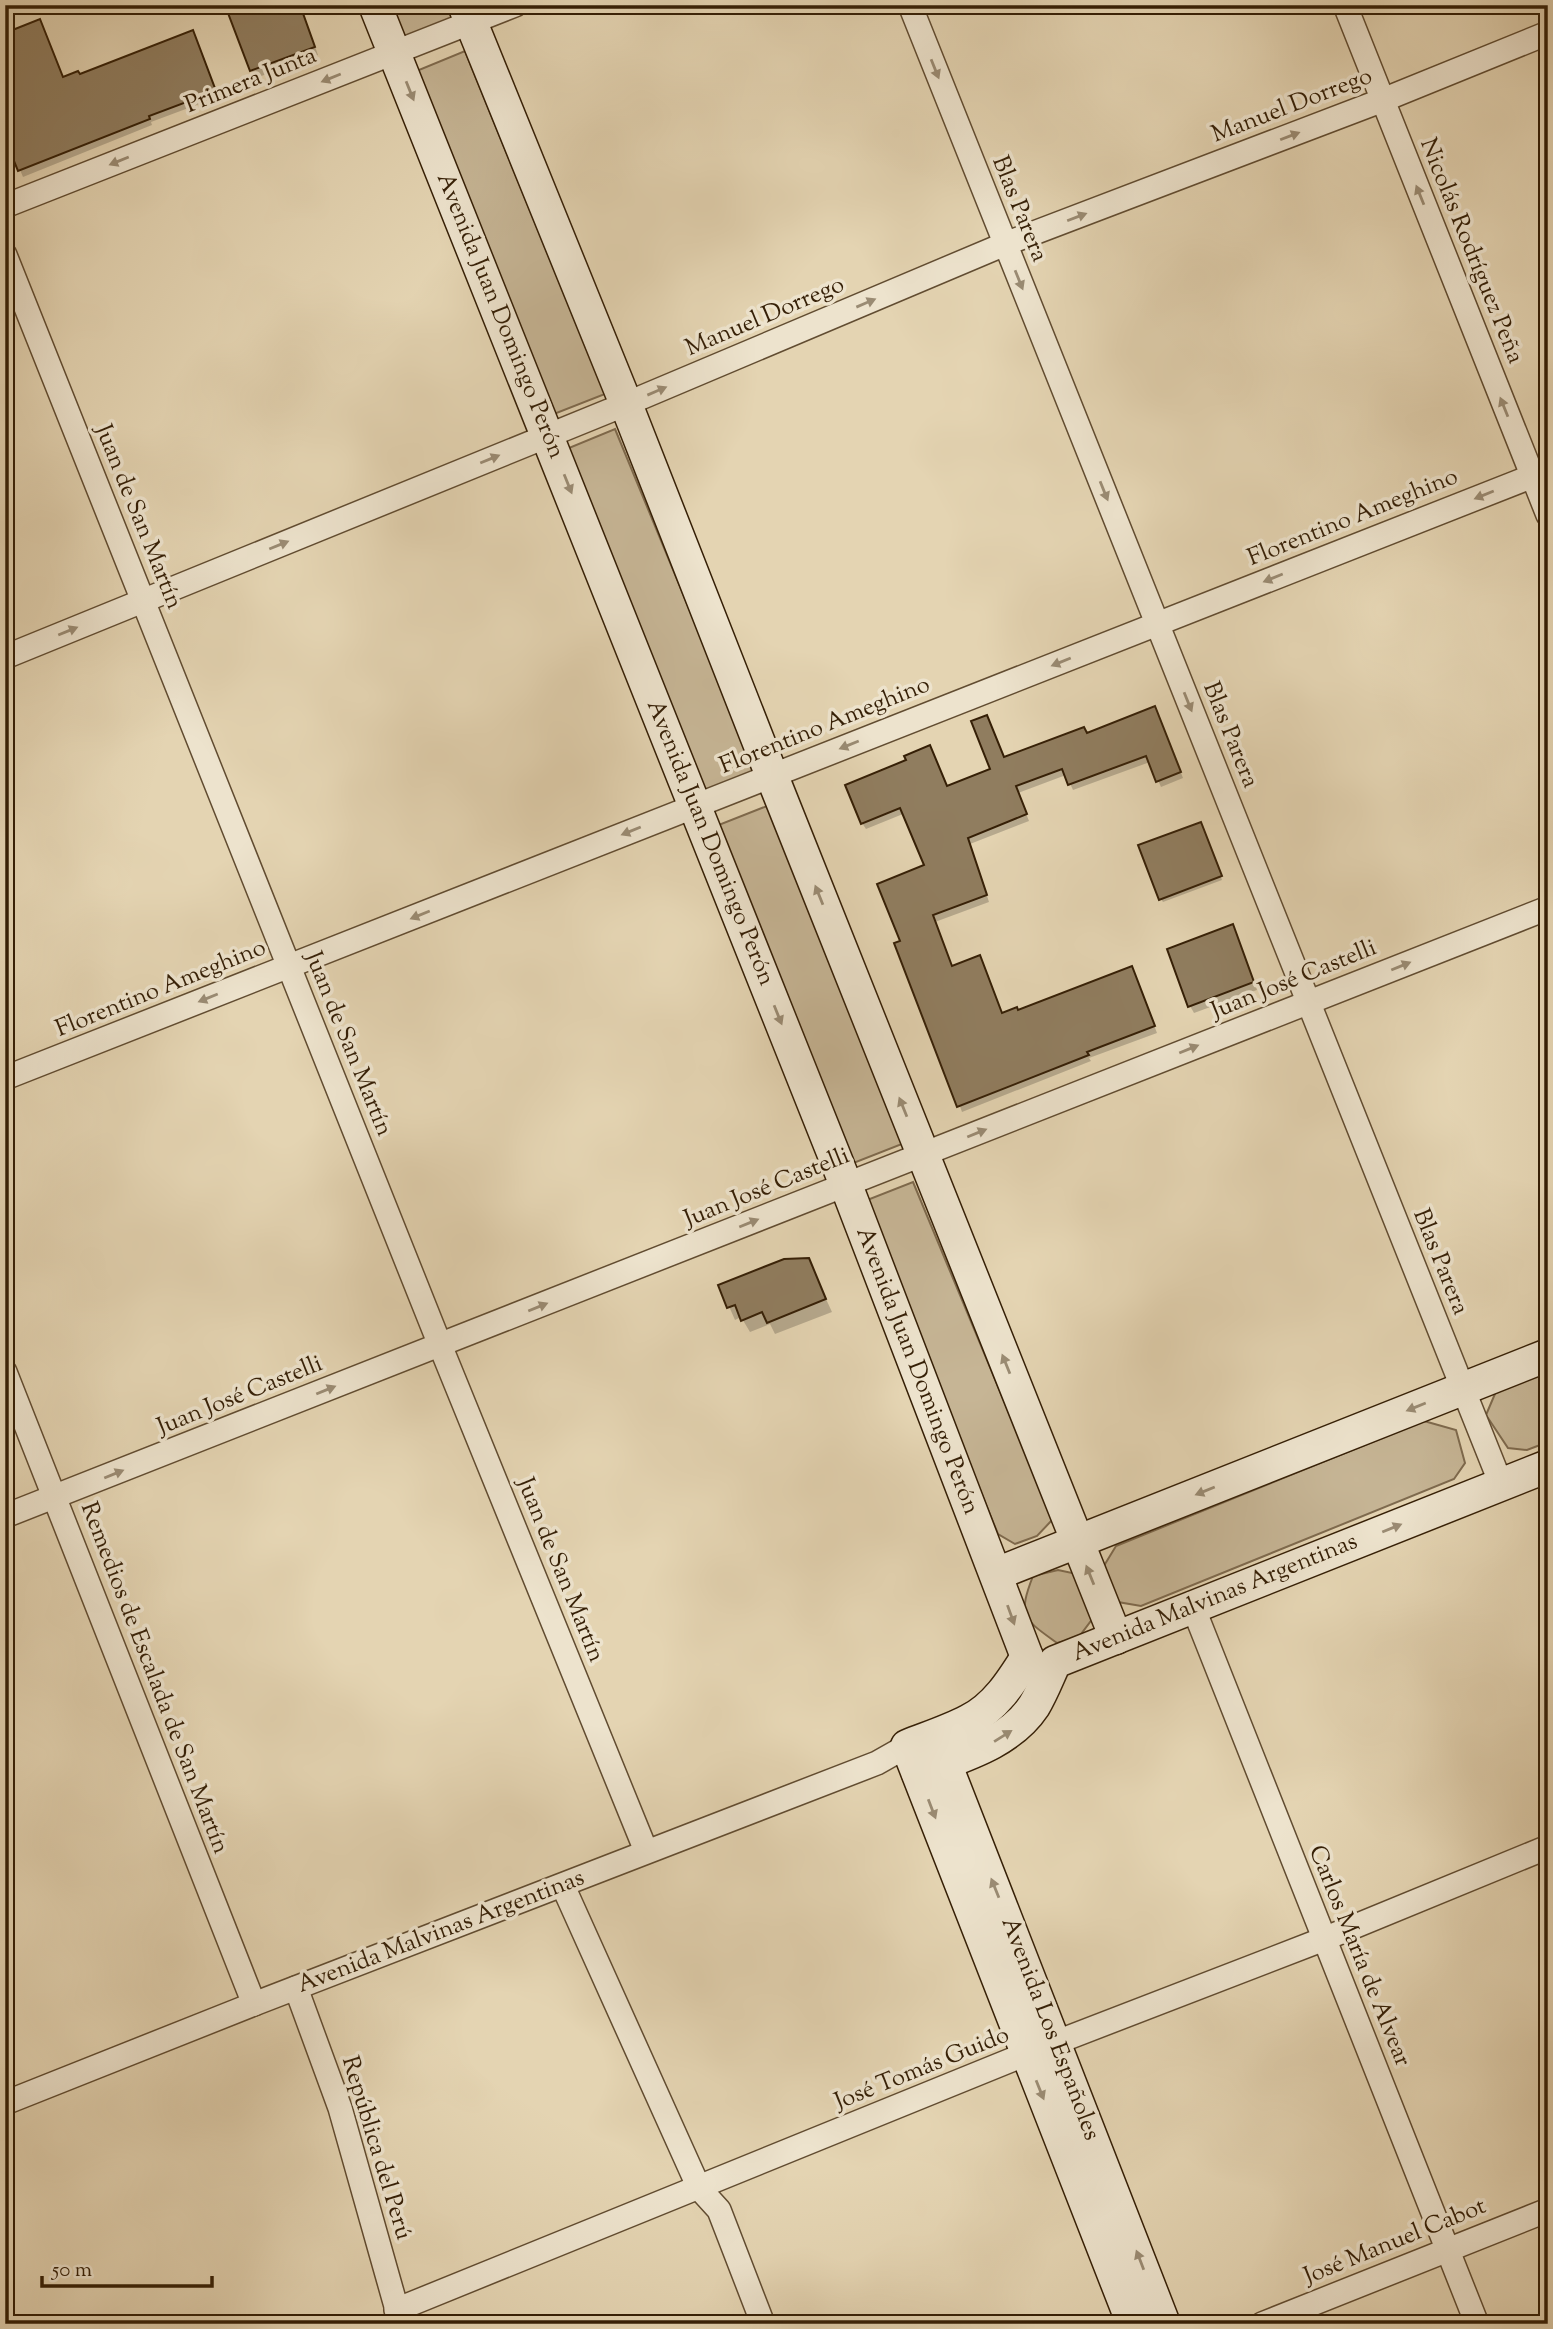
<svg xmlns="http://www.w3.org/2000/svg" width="1553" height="2329" font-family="'Sorts Mill Goudy',serif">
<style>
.green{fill:#c6b595;stroke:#7e6a4e;stroke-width:2}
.shadow{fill:#0003}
.building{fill:#907d5f;stroke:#351f06;stroke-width:2}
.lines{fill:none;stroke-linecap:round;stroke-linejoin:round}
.street-casing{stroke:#614c31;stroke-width:26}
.secondary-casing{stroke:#351f06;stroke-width:35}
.street{stroke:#ede3cd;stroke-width:23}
.secondary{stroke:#ede3cd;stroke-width:32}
.oneway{fill:#9a8b73}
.labels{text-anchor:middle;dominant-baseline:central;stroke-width:7;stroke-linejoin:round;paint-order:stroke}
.street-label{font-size:24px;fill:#351f06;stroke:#ede3cd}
</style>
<rect width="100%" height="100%" fill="#e4d4b2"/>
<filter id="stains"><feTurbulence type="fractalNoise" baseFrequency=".00286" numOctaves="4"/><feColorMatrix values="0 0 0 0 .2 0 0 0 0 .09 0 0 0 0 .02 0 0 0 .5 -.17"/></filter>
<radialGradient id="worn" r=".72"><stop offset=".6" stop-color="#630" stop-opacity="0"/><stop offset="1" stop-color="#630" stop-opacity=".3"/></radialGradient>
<!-- green -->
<g class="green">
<polygon points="391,5 453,5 459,20 406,43"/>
<polygon points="465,51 605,394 554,414 414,72"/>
<polygon points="615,429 756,771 704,792 564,450"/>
<polygon points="767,806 902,1144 851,1164 716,826"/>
<polygon points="913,1182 1053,1519 1037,1536 1015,1544 998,1534 862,1202"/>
<polygon points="1548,1369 1548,1442 1527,1450 1508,1448 1486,1415 1497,1389"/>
<polygon points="1424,1421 1456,1430 1465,1463 1454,1479 1141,1606 1118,1602 1102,1569 1116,1546"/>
<path d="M 1058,1570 L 1077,1574 L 1093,1618 L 1078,1638 L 1057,1643 C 1024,1619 1017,1617 1033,1576 Z"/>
</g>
<!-- shadow -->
<g class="shadow">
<polygon points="300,5 318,55 256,78 251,70"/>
<polygon points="5,10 13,31 63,79 79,76 196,39 218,97 151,122 152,125 23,177 5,134"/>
<polygon points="1158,714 1183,778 1161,787 1150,762 1073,790 1066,775 1018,793 1029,821 970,844 989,902 935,922 952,967 1002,1014 1018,1012 1135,975 1157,1033 1089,1058 1091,1061 962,1112 902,942 926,866 903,814 866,829 862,823 993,770 1004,759"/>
<polygon points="1202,827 1222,880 1163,902 1161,899"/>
<polygon points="1236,934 1257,990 1194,1013 1190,1006"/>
<polygon points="808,1260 832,1312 775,1334 770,1324 750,1332 741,1317 735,1320 720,1286"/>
</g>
<!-- building -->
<g class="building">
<polygon points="249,5 300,5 315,47 250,71 228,13"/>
<polygon points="40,19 63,77 78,71 80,74 193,30 216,91 149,116 150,119 18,171 5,139 5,33"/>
<polygon points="1155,706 1181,772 1156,782 1146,756 1068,785 1062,769 1016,786 1027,814 968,838 987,895 933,915 952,966 980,955 1002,1013 1017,1007 1018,1010 1132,966 1155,1026 1087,1052 1089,1055 957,1107 894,943 900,941 877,884 924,865 900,808 861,824 845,785 906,760 904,756 930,745 947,786 990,769 971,721 987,715 1004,757 1084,727 1087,733"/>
<polygon points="1201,822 1222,876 1159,900 1138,845"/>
<polygon points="1233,924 1254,982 1188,1007 1167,949"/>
<polygon points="809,1258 826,1299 767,1323 762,1312 741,1321 735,1305 727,1308 718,1285 784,1259"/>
</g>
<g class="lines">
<defs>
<g id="street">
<polyline points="910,5 1501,1484"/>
<polyline points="1345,5 1548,515"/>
<polyline points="5,206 515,5"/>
<polyline points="5,255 440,1345 646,1851"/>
<polyline points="5,657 626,404 1005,244 1383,100 1548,33"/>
<polyline points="5,1078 1548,470"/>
<polyline points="5,1372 254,2004"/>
<polyline points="5,1516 1548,908"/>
<polyline points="1193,1607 1477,2324"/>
<polyline points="563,1886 699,2188 719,2210 763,2324"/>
<polyline points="296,1988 340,2108 401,2324"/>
<polyline points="5,2103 254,2004 877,1763 907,1746"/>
<polyline points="396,2310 1026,2054 1324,1939 1548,1847"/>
<polyline points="1262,2324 1548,2210"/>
</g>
<g id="secondary">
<polyline points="375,5 846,1185 1027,1657"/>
<polyline points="464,5 626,404 772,776 1116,1638"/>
<polyline points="996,1574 1548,1355"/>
<path d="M 1027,1657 C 1012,1681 995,1708 968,1721 C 949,1731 927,1738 907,1746 L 1133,2324"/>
<polyline points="938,1745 1164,2324"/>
<path d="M 918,1773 C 958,1757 1008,1745 1034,1706 C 1042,1693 1048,1677 1055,1662 L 1548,1466"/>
</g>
</defs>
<!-- street casing -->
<use href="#street" class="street-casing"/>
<!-- secondary casing -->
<use href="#secondary" class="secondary-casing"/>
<!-- street -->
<use href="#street" class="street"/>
<!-- secondary -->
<use href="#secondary" class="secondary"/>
</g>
<!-- one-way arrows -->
<defs><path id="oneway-solid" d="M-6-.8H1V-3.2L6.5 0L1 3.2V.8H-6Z" transform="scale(1.75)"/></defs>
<g class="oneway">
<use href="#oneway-solid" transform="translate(935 69) rotate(68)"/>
<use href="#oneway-solid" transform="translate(331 78) rotate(158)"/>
<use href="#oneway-solid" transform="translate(410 91) rotate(68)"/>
<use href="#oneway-solid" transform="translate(1290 136) rotate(-21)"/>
<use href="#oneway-solid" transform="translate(119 161) rotate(158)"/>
<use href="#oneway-solid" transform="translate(1420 195) rotate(-112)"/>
<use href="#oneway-solid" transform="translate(1077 217) rotate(-21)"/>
<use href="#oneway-solid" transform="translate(1019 280) rotate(68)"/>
<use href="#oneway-solid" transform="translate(866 303) rotate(-23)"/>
<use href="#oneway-solid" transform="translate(657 391) rotate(-23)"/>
<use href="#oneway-solid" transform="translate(1504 407) rotate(-112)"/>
<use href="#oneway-solid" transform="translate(490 459) rotate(-22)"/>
<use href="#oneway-solid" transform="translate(568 484) rotate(68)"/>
<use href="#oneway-solid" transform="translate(1104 491) rotate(68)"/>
<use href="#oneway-solid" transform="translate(1484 495) rotate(158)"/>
<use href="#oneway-solid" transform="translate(279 545) rotate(-22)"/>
<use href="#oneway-solid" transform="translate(1273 578) rotate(158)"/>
<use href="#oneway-solid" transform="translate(68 631) rotate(-22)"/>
<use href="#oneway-solid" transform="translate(1061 662) rotate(158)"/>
<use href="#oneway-solid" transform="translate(1188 702) rotate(68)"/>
<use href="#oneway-solid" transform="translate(849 745) rotate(158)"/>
<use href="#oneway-solid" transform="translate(631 831) rotate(158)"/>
<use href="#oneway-solid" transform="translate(819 895) rotate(-112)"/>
<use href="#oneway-solid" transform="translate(420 915) rotate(158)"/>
<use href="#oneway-solid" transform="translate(1401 966) rotate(-22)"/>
<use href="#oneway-solid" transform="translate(208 998) rotate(158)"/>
<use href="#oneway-solid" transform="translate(778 1015) rotate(68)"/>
<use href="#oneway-solid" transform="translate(1189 1049) rotate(-22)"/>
<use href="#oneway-solid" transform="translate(903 1107) rotate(-112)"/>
<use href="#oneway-solid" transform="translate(977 1133) rotate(-22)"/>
<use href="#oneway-solid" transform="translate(749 1223) rotate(-22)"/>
<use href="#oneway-solid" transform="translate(538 1307) rotate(-22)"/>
<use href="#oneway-solid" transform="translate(1006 1364) rotate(-112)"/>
<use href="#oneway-solid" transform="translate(326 1390) rotate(-22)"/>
<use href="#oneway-solid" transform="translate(1416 1407) rotate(158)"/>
<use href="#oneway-solid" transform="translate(114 1474) rotate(-22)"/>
<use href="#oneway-solid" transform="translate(1205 1491) rotate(158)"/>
<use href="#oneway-solid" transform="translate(1392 1528) rotate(-22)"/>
<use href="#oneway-solid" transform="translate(1090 1575) rotate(-112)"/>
<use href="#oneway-solid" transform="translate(1011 1615) rotate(70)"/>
<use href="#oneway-solid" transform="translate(1003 1736) rotate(-32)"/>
<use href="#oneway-solid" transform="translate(932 1809) rotate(69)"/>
<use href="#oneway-solid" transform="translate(995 1888) rotate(-112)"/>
<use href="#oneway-solid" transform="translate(1040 2090) rotate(68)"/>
<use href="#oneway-solid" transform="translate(1140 2260) rotate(-111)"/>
</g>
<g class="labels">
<!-- street labels -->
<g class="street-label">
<text transform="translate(251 81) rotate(-22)">Primera Junta</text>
<text transform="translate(1292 106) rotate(-21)">Manuel Dorrego</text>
<text transform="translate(1019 209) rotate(68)">Blas Parera</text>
<text transform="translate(1471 251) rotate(68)">Nicolás Rodríguez Peña</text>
<text transform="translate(500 316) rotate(68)">Avenida Juan Domingo Perón</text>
<text transform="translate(765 317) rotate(-23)">Manuel Dorrego</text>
<text transform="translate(138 517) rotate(68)">Juan de San Martín</text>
<text transform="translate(1353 518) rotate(-22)">Florentino Ameghino</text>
<text transform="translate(825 726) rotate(-22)">Florentino Ameghino</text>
<text transform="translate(1230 735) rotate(68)">Blas Parera</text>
<text transform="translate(710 843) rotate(68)">Avenida Juan Domingo Perón</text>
<text transform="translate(1294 980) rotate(-22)">Juan José Castelli</text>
<text transform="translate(161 989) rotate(-22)">Florentino Ameghino</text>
<text transform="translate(348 1044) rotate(68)">Juan de San Martín</text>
<text transform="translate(767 1188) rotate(-22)">Juan José Castelli</text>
<text transform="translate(1440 1262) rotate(68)">Blas Parera</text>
<text transform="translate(917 1371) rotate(69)">Avenida Juan Domingo Perón</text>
<text transform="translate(240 1396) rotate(-22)">Juan José Castelli</text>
<text transform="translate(560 1570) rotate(68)">Juan de San Martín</text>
<text transform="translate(1215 1598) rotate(-22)">Avenida Malvinas Argentinas</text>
<text transform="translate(154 1678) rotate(69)">Remedios de Escalada de San Martín</text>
<text transform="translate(441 1932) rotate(-21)">Avenida Malvinas Argentinas</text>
<text transform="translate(1359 1956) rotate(68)">Carlos María de Alvear</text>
<text transform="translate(1050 2029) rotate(69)">Avenida Los Españoles</text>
<text transform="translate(922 2069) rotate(-22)">José Tomás Guido</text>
<text transform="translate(376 2148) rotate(73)">República del Perú</text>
<text transform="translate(1395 2242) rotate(-22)">José Manuel Cabot</text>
</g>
</g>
<!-- margin -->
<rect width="1553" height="2329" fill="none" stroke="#e4d4b2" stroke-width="28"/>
<rect x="7" y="7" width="1539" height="2315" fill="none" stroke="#351f06" stroke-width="3.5"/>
<rect x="14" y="14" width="1525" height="2301" fill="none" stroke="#351f06" stroke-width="2"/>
<!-- scale -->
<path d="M42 2276v10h170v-10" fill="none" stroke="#351f06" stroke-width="3.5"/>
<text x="52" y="2276" font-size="21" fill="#351f06" stroke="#ede3cd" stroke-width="5" paint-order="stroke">50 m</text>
<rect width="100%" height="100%" filter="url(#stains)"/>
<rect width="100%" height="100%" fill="url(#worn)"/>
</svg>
